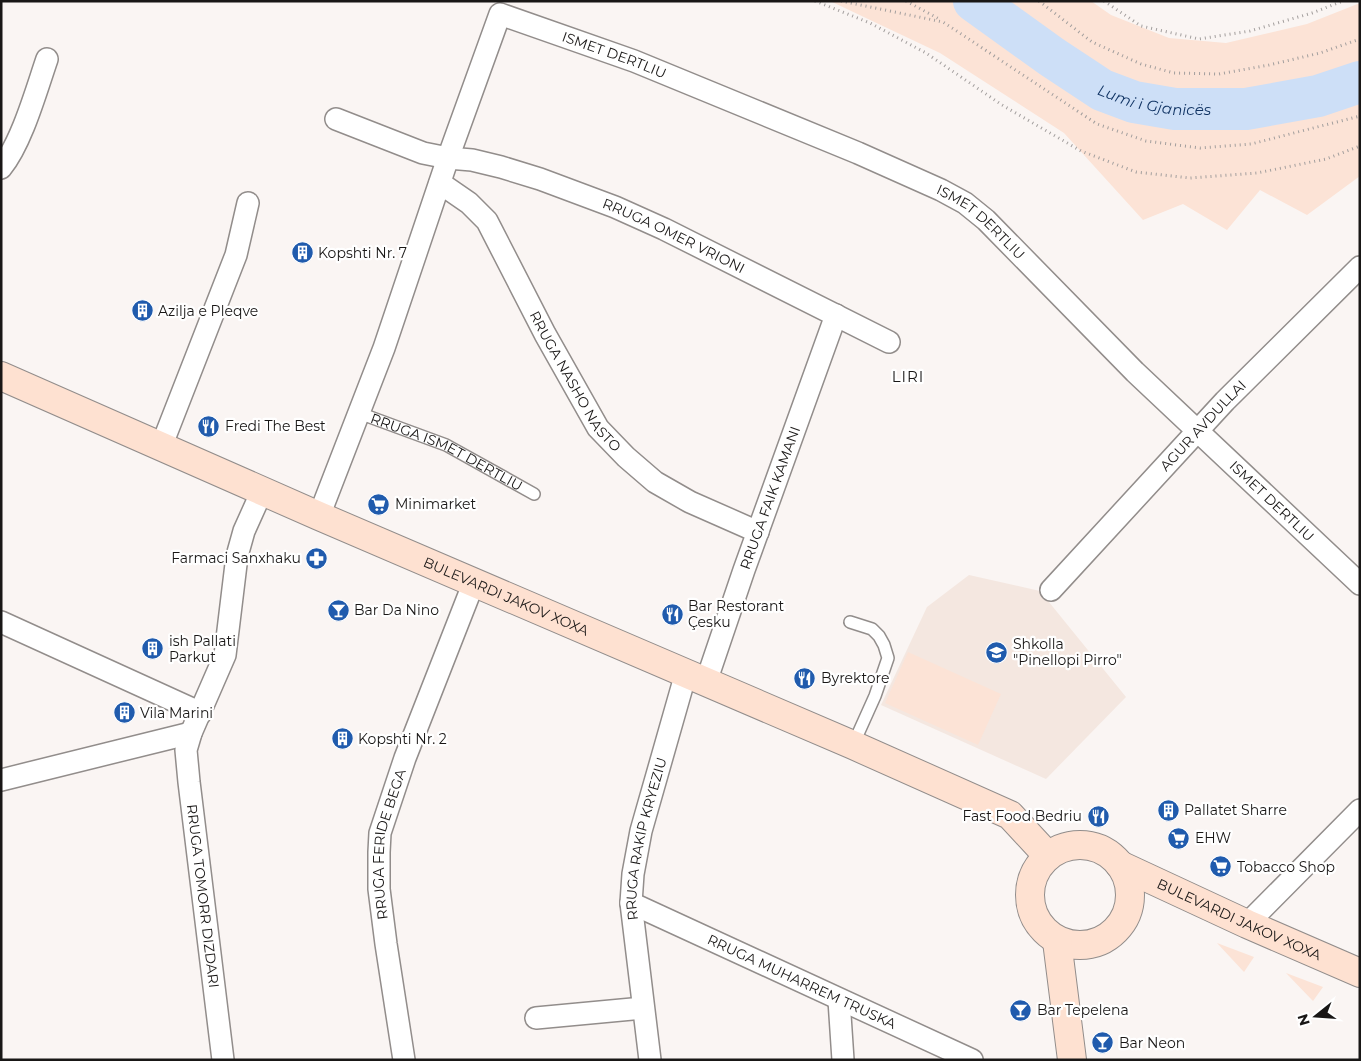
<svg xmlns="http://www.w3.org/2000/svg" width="1361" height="1061" font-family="Montserrat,sans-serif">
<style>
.built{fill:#f4e7e0}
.green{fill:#fce3d6}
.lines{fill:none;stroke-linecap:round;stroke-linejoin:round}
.river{stroke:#cddff7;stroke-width:42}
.service-casing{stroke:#928d8b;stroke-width:14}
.minor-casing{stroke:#928d8b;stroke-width:24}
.secondary-casing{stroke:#928d8b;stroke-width:30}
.path{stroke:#a29e9d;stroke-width:3;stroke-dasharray:1 4;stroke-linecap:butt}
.service{stroke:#fff;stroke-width:11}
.minor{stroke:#fff;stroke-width:21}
.secondary{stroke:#fee1d1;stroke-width:28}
.labels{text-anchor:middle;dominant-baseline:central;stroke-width:4.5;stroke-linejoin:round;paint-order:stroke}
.street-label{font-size:14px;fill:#191716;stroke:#fff}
.poi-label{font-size:14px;fill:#191716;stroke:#fff;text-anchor:start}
.water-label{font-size:15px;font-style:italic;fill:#123565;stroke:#fff}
.neighbourhood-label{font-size:15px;letter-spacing:1px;fill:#191716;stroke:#fff}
</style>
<rect width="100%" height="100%" fill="#faf5f3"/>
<!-- built -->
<polygon class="built" points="969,575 1040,591 1126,697 1046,779 881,705 927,607"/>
<!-- green -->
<g class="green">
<polygon points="830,1 1091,1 1111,15 1169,38 1226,43 1307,24 1360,3 1360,176 1307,215 1260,190 1227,230 1183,204 1143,220 1064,133 940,53"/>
<polygon points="908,652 1001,694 978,745 885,703"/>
<polygon points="1217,943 1254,957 1244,972"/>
<polygon points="1286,973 1323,987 1313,1001"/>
</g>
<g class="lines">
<!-- river -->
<path class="river" id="s1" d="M 974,1 L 1052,57 L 1102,90 L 1134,102 L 1175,109 L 1246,109 L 1318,96 L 1360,82"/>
<defs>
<g id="service">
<path id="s2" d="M 359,413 L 446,445 L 534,494"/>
<polyline points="850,622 872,629 879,636 884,645 888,658 875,696 853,745"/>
</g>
<g id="minor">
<path id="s3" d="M 336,119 L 423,153 L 448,158 L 472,160 L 501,167 L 540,179 L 615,207 L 664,229 L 889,342"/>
<path d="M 1,168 C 22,142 36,91 47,59"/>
<path id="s4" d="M 440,183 L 469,203 L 487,221 L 545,334 L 598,428 L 626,457 L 655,482 L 690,502 L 758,532"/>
<polyline points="161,447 236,255 248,203"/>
<path id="s5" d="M 319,516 L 384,348 L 448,158 L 500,14 L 634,61 L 858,153 L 941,190 L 965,203 L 986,220 L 1135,372 L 1360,584"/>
<path id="s6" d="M 1051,590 L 1225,401 L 1360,267"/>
<polyline points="1,622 201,713"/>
<path id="s7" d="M 706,682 L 744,570 L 836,315"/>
<polyline points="1,780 191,733"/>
<path id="s8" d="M 631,903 L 972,1060"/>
<polyline points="1247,924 1360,810"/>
<polyline points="839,1000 843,1060"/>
<polyline points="536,1018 643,1008"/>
<polyline points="223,1060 189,782 186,750 191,733 225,655 237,556 244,531 262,491"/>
<path id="s9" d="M 404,1060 L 386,944 L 379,889 L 379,852 L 380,833 L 405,758 L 474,582"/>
<path id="s10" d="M 650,1060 L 631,903 L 633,874 L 641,831 L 686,673"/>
</g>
<g id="secondary">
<path id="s11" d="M 1,376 L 319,516 L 853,745 L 1010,815 L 1048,856"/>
<circle cx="1080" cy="895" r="50"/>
<path id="s12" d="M 1120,865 L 1247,924 L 1360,973"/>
<polyline points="1057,941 1072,1060"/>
</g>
</defs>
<!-- service casing -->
<use href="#service" class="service-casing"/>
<!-- minor casing -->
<use href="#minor" class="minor-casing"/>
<!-- secondary casing -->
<use href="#secondary" class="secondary-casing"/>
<!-- path -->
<g class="path">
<polyline points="815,1 870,23 926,53 1002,105 1081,151 1136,172 1190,178 1257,173 1326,159 1360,146"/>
<polyline points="841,1 943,22 1097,124 1146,141 1200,148 1251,144 1360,116"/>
<polyline points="906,1 941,20"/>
<polyline points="1039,1 1092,42 1141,64 1174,73 1219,74 1269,65 1320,53 1360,39"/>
<polyline points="1104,1 1141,26 1199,39 1250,31 1312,13 1343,1"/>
</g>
<!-- service -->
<use href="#service" class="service"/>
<!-- minor -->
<use href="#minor" class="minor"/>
<!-- secondary -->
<use href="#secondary" class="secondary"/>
</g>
<!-- icons -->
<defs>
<symbol id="building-disc" viewBox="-11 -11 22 22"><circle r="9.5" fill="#205bad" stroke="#fff"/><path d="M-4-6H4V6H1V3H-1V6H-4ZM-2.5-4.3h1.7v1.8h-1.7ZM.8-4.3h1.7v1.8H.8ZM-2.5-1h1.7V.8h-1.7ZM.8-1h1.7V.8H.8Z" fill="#fff"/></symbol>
<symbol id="restaurant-disc" viewBox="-11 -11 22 22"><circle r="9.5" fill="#205bad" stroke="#fff"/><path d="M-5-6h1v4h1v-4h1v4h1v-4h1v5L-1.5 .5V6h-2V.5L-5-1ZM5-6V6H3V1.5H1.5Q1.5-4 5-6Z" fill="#fff"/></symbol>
<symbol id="supermarket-disc" viewBox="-11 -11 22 22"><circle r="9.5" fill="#205bad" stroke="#fff"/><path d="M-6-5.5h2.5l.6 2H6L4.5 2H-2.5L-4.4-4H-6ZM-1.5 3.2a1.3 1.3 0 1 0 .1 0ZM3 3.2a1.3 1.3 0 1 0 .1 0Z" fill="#fff"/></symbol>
<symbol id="pharmacy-disc" viewBox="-11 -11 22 22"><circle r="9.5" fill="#205bad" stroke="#fff"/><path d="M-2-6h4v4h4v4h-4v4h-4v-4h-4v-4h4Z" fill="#fff"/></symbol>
<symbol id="bar-disc" viewBox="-11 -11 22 22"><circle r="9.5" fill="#205bad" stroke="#fff"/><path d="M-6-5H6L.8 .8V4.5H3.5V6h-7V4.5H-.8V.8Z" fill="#fff"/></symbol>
<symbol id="school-disc" viewBox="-11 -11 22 22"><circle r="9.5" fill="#205bad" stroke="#fff"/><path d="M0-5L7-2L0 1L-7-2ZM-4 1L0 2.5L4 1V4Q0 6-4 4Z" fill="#fff"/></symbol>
</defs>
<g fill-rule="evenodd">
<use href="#building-disc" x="290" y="240" width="25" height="25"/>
<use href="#building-disc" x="130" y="298" width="25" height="25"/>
<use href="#restaurant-disc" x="196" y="414" width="25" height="25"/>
<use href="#supermarket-disc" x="366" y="492" width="25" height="25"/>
<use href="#pharmacy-disc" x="304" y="546" width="25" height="25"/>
<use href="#bar-disc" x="326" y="598" width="25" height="25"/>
<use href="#restaurant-disc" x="660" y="602" width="25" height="25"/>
<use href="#building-disc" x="140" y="636" width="25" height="25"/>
<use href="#school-disc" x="984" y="640" width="25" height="25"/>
<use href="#restaurant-disc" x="792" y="666" width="25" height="25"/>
<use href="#building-disc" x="112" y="700" width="25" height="25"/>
<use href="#building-disc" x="330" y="726" width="25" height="25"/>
<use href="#building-disc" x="1156" y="798" width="25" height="25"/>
<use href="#restaurant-disc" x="1086" y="804" width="25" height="25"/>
<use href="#supermarket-disc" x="1166" y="826" width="25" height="25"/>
<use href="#supermarket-disc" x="1208" y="854" width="25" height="25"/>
<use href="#bar-disc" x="1008" y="998" width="25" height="25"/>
<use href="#bar-disc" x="1090" y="1030" width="25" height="25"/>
</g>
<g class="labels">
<!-- street labels -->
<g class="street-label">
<text stroke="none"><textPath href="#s5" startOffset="655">ISMET DERTLIU</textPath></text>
<text stroke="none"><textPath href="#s5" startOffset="1060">ISMET DERTLIU</textPath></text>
<text stroke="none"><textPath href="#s3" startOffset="359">RRUGA OMER VRIONI</textPath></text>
<text stroke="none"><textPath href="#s4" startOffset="244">RRUGA NASHO NASTO</textPath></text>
<text stroke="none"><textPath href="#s6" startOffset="224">AGUR AVDULLAI</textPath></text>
<text stroke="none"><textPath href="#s2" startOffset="96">RRUGA ISMET DERTLIU</textPath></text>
<text stroke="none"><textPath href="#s7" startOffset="195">RRUGA FAIK KAMANI</textPath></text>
<text stroke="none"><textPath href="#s5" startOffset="1464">ISMET DERTLIU</textPath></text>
<text stroke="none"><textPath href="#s11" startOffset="551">BULEVARDI JAKOV XOXA</textPath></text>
<text stroke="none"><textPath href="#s10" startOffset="224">RRUGA RAKIP KRYEZIU</textPath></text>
<text stroke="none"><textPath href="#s9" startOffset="219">RRUGA FERIDE BEGA</textPath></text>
<text transform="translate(203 896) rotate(83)">RRUGA TOMORR DIZDARI</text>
<text stroke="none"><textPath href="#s12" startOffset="131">BULEVARDI JAKOV XOXA</textPath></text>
<text stroke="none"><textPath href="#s8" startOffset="188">RRUGA MUHARREM TRUSKA</textPath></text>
</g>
<!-- poi labels -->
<g class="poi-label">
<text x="318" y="253">Kopshti Nr. 7</text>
<text x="158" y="311">Azilja e Pleqve</text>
<text x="225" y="426">Fredi The Best</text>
<text x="395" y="504">Minimarket</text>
<text x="301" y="558" text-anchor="end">Farmaci Sanxhaku</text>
<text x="688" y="606">Bar Restorant<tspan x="688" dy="16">Çesku</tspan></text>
<text x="354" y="610">Bar Da Nino</text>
<text x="169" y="641">ish Pallati<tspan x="169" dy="16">Parkut</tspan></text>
<text x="1013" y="644">Shkolla<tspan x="1013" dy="16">"Pinellopi Pirro"</tspan></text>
<text x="821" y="678">Byrektore</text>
<text x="140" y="713">Vila Marini</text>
<text x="358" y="739">Kopshti Nr. 2</text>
<text x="1184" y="810">Pallatet Sharre</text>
<text x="1082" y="816" text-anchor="end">Fast Food Bedriu</text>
<text x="1195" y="838">EHW</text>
<text x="1237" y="867">Tobacco Shop</text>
<text x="1037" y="1010">Bar Tepelena</text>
<text x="1119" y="1043">Bar Neon</text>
</g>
<!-- water labels -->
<g class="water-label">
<text stroke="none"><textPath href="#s1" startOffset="210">Lumi i Gjanicës</textPath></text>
</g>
<!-- neighbourhood labels -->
<g class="neighbourhood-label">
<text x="908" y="376">LIRI</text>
</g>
</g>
<!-- border -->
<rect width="1361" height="1061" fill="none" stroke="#191716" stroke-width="5"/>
<!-- north arrow -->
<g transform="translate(1316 1016) rotate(253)" stroke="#ffffff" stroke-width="4" paint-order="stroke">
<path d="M0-4L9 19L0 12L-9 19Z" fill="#191716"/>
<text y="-8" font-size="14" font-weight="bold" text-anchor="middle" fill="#191716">N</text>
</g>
</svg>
